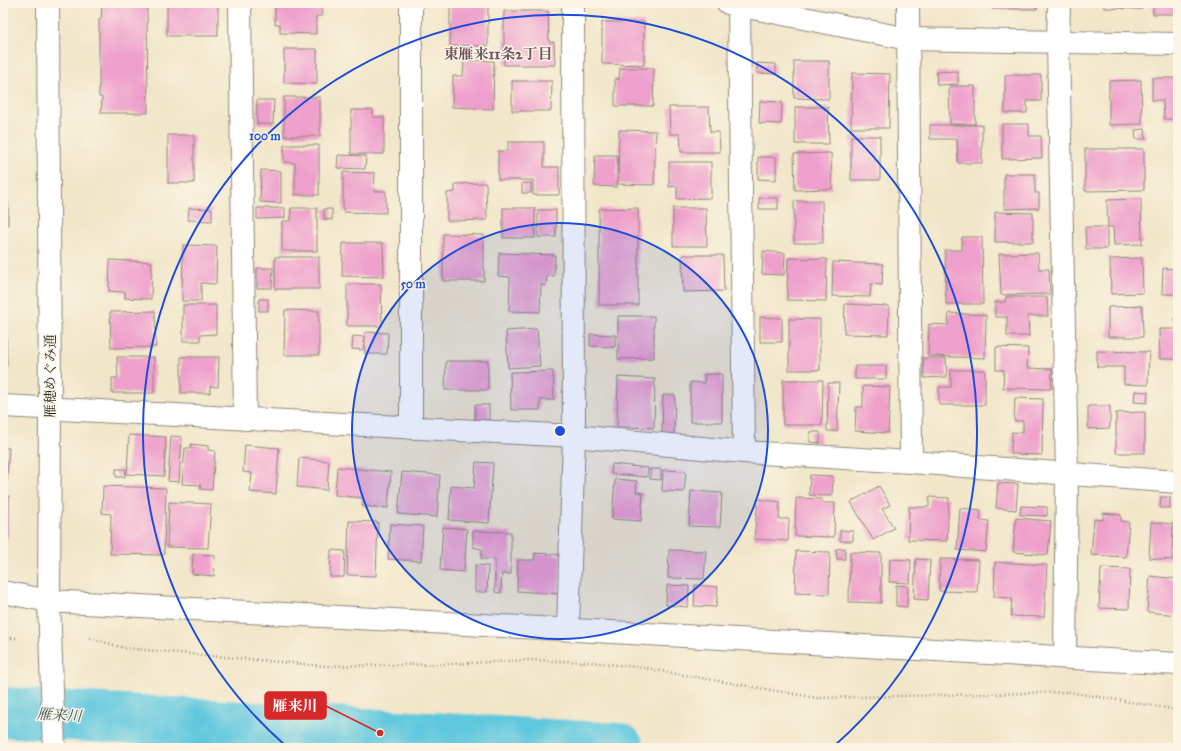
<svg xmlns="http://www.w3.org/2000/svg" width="1181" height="751" font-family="'IM FELL Great Primer','Noto Serif JP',serif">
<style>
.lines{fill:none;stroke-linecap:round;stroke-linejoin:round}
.river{stroke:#61c8de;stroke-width:50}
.building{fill:#ee9fcb}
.minor-casing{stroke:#8e887a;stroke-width:24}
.path{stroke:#8e887a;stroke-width:2.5;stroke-dasharray:1 3;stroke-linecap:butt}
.minor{stroke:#fff;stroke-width:22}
.ring{fill:none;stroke:#1d4ed8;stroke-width:2}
.labels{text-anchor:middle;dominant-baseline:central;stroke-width:3;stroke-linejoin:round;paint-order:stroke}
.street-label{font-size:14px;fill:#2b2b2b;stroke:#fcf5e5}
.neighbourhood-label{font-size:15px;font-weight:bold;fill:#6f5463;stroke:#fcf5e5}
.water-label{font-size:15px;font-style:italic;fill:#3b5a61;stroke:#fcf5e5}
.centre{fill:#1d4ed8;stroke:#fcf5e5;stroke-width:2}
.ring-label{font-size:12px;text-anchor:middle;font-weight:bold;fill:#1d4ed8;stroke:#fcf5e5;stroke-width:3;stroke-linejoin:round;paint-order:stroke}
.leader{fill:none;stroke:#d62828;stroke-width:1.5}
.callout-dot{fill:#d62828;stroke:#fcf5e5;stroke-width:1.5}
.callout{fill:#d62828;stroke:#d62828;stroke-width:1.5}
.callout-label{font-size:15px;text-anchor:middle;font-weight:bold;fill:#fff}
</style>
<rect width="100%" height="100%" fill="#fcf5e5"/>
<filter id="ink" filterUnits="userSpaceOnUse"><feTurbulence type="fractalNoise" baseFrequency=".025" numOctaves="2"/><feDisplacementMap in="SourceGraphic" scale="8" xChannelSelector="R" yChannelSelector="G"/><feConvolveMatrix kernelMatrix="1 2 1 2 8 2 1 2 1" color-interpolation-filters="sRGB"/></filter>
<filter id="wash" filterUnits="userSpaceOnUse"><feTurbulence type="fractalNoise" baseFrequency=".012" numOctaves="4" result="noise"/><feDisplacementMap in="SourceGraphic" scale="16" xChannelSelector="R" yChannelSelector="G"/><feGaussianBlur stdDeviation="0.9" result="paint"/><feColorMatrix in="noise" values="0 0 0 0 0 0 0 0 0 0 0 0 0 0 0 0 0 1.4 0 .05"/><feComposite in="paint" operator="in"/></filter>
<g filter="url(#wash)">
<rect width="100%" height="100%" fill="#f1e6c9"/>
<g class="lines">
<!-- river -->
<polyline class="river" points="3,712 619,748"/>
</g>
<g id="blocks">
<!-- building -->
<g class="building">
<rect x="167" y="3" width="51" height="33"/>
<polygon points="283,3 322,3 322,16 316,16 316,34 280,33 280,24 275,24 275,5 283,5"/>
<rect x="450" y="3" width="38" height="43"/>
<polygon points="991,3 1037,3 1037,9 992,9"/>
<polygon points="1104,3 1142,3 1142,9 1104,8"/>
<rect x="1153" y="3" width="25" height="11"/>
<polygon points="102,4 147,4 148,113 101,113 102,97 99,97 99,19 101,19"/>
<polygon points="504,11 548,11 549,42 554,42 555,65 504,65"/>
<polygon points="602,22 644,22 644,65 602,64"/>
<polygon points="284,49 317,49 317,84 284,83"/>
<polygon points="464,60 494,61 493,109 452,107 453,76 463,76"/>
<polygon points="794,61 829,61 829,99 794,98"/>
<polygon points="757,63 776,64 776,74 757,73"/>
<polygon points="620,68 654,68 653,106 615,106 615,79 619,79"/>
<polygon points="958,71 958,84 937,85 936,72"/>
<polygon points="852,73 890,74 889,128 851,128"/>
<polygon points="1005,75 1041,75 1041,101 1027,101 1027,113 1005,113"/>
<polygon points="1152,78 1178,78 1178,119 1164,119 1163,100 1152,100"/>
<polygon points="1141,80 1142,124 1109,125 1109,81"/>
<polygon points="512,81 552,81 551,111 512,111"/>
<polygon points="949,86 975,86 975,124 950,124"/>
<rect x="284" y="97" width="36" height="39"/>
<polygon points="257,100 274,100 273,124 257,124"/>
<polygon points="760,101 782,102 781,124 759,123"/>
<polygon points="669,107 709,107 710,132 719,132 720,152 681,152 680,134 670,134"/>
<polygon points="795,107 828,107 829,144 795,144"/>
<polygon points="351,110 373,110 373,117 384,117 384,154 351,154"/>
<polygon points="1002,124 1029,124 1029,136 1041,136 1042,158 1002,159"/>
<polygon points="930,125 982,125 982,163 958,163 957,139 930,139"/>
<polygon points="1145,129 1146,139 1136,139 1135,130"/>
<polygon points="619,130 656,131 654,185 618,184"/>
<rect x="168" y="135" width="26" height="48"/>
<rect x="851" y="136" width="29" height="44"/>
<polygon points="508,142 544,142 544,167 559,167 559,195 533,195 533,180 498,180 498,151 508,151"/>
<polygon points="284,145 319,145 319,195 295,195 295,163 284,162"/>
<rect x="3" y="149" width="3" height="29"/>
<polygon points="1085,149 1144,149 1144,190 1085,191"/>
<polygon points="831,153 832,189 795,190 794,154"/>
<polygon points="338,155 366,156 365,169 337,168"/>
<polygon points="595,155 617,155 617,187 594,186"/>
<polygon points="758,157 776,157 776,180 758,179"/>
<polygon points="669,162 711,162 711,198 677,199 677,186 669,187"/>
<polygon points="261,170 281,171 281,203 260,202"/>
<polygon points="343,172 375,173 374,191 386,191 386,213 343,212"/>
<polygon points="1004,174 1035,174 1035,193 1039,193 1039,208 1004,209"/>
<polygon points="486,183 487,220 447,221 447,193 455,192 455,184"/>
<rect x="522" y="183" width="9" height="10"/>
<rect x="759" y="198" width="19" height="11"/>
<polygon points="1141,199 1142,244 1114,245 1113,227 1108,227 1107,200"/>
<rect x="3" y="201" width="5" height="24"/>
<polygon points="794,201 822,201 823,243 794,243"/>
<polygon points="189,208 212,209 212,221 188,220"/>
<polygon points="257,208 285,208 285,218 257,219"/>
<polygon points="291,208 317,208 317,251 282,251 282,221 291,221"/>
<rect x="503" y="208" width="32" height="30"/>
<polygon points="638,208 638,305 599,305 599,209"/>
<polygon points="673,208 706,208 707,246 673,246"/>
<polygon points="324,209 332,209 332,220 324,219"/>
<rect x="538" y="210" width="18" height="27"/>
<polygon points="995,212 1033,213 1033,242 995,242"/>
<polygon points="1085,227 1107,227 1107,249 1086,249"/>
<polygon points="443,234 484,235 484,281 443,281"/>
<polygon points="962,237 982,237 983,304 946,304 945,250 962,250"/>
<polygon points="343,243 383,243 384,277 342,276"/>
<polygon points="183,245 217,246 216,284 201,283 201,301 182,301"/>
<polygon points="763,251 785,253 784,275 762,274"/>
<polygon points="499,253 555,255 554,276 547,276 546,286 541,285 540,312 509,311 510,277 498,276"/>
<polygon points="1038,253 1039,269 1049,269 1050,294 1001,295 999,254"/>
<polygon points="682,255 723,255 724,291 683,292"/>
<rect x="275" y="257" width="44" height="32"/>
<polygon points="788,258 827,259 826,301 787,300"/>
<polygon points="1142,258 1143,293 1111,294 1110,259"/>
<polygon points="110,260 152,262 151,299 125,298 125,292 109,291"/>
<polygon points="833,262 883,264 882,285 871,284 870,297 832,296"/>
<polygon points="257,268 273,268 272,288 257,288"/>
<polygon points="1163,268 1178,269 1178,294 1162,294"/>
<polygon points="347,284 381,284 382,326 347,326"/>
<polygon points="1006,297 1047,297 1048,316 1028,316 1029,336 1007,336 1007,317 995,317 995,302 1005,302"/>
<rect x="259" y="299" width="9" height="12"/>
<polygon points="845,304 889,306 888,335 844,334"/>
<polygon points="183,305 216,305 216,334 200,335 200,341 183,341"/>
<polygon points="1142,306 1143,337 1108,337 1108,307"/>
<polygon points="285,310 319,311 319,355 284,355"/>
<polygon points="155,311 156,347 111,348 110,312"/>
<polygon points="1176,312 1178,312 1178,321 1175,321"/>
<polygon points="949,313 986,315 985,358 928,356 929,324 948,325"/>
<polygon points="618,316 654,316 654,358 618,359"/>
<polygon points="760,317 782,318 782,342 760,342"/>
<rect x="789" y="319" width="31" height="51"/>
<polygon points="3,324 6,324 7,366 3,366"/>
<polygon points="537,329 540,366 508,368 506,331"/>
<polygon points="1159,329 1178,329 1178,359 1160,359"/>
<polygon points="365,332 388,333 387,354 365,354"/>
<polygon points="590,334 615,335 615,347 590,346"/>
<polygon points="353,336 364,337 363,350 352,349"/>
<polygon points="996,347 1028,348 1027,368 1052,369 1051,389 1003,388 1004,370 996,370"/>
<polygon points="1097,351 1149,352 1148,385 1124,384 1124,367 1097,367"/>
<polygon points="117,357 154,357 154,393 112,393 112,378 118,378"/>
<polygon points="181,357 219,357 218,387 210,386 210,393 181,393"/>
<polygon points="923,358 946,358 947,377 924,378"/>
<polygon points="446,361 488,361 488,390 445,390"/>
<rect x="855" y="366" width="31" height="13"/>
<polygon points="951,370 985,370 985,405 939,405 939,387 951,387"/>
<polygon points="553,371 554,400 540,400 540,410 511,410 510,372"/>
<polygon points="704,374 722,374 722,422 690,422 690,382 705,383"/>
<polygon points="618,377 655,379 654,428 617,427"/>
<polygon points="783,380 823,380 822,425 783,425"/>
<polygon points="828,383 839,383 837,431 827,431"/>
<polygon points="863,386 890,387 888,433 855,431 856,407 863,407"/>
<polygon points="1135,391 1148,392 1147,403 1134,402"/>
<polygon points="663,395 675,395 674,434 662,434"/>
<polygon points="1015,398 1043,399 1042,455 1011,454 1012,432 1023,433 1023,421 1014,421"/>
<rect x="475" y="405" width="14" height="15"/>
<polygon points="1088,406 1110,406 1110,428 1088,429"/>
<polygon points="1145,412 1145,453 1116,453 1116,413"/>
<polygon points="810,432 820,432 820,443 810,442"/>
<polygon points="129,435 166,437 164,476 127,474"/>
<polygon points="171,436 182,437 179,482 168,481"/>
<polygon points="191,444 208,446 208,450 215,451 212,490 200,489 201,485 182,484 185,448 191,448"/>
<polygon points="245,445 279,448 276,494 250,492 252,473 243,472"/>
<polygon points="3,448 9,448 6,490 3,490"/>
<polygon points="299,458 329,461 327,490 297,487"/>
<polygon points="476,462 493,463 489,523 449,520 451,486 474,488"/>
<polygon points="612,464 648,468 647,477 611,474"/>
<polygon points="337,467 391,472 388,508 362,506 363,498 335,495"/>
<polygon points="116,469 126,469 125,477 116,477"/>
<polygon points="650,469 661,469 661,480 650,479"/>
<polygon points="663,470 686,471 684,492 662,491"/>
<polygon points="402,472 440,475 437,517 398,514"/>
<polygon points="810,475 833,476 832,496 809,495"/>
<polygon points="615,479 637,481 636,492 643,493 641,521 612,519"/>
<polygon points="998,483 1018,484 1016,510 996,508"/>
<polygon points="103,486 166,488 164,555 110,554 111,514 102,513"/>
<polygon points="879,486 890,505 882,509 894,528 873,540 851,502"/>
<polygon points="691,491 722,493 720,527 689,526"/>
<polygon points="3,496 9,496 8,538 3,537"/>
<polygon points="929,497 949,498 947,541 908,540 909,507 929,507"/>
<polygon points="1161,497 1170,497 1170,508 1160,508"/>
<polygon points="796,498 822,499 822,503 835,503 834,537 795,536"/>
<polygon points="758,499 780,502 779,519 789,519 788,541 754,539"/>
<polygon points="169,502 211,504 208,548 167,547"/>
<polygon points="1021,506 1047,507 1047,516 1020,515"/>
<polygon points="960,508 981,510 980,520 989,521 986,552 957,550"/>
<polygon points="1103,513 1121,515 1121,521 1129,522 1126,557 1091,555 1094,519 1103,520"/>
<polygon points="1016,518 1051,521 1048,555 1013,552"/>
<polygon points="349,521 378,522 376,576 347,575"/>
<polygon points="1151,522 1173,524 1172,560 1149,558"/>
<polygon points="390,524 423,526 421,561 388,559"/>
<polygon points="443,527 467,529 464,572 440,570"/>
<polygon points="840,530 853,531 853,541 840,541"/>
<polygon points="473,531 511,532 511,574 502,574 501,593 495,592 495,559 481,559 482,549 473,547"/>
<polygon points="845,548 845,559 837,559 836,549"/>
<polygon points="331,550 345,551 344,577 330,577"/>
<polygon points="669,550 706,551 704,579 668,578"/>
<polygon points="796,551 830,552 829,594 795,593"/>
<polygon points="850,552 881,553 881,603 849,602"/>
<polygon points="535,553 561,555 559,594 517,591 518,560 534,560"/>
<polygon points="193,554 215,555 214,576 192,574"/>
<polygon points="890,559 911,560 910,583 889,582"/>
<polygon points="916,559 930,560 928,600 914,599"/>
<polygon points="940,559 979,560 977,592 939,591"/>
<polygon points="995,562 1047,565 1044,617 1011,616 1012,598 994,597"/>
<polygon points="475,565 488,566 487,592 475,592"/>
<polygon points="1101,568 1130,569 1129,609 1099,608"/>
<polygon points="1150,576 1178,579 1178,615 1147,612"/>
<polygon points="667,585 689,586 688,607 666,605"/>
<polygon points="695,585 718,587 716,607 694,606"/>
<polygon points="896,585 908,586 907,607 896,606"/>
</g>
</g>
</g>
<g filter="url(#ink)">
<use href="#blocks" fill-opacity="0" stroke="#8e887a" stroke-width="1"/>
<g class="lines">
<defs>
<g id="minor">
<polyline points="48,3 50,410 49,601 54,748"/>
<polyline points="240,3 245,419"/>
<polyline points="411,3 411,428"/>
<polyline points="728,3 908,39 1178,44"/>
<polyline points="739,3 744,452"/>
<polyline points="908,3 911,462"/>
<polyline points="1059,3 1058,43 1067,473 1065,656"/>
<polyline points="3,406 574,436 744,452 911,462 1178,482"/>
<path d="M 3,592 L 49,601 C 332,616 616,632 900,648 C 993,654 1085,658 1178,664"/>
<polyline points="568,629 574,436 573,3"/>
</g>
</defs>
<!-- minor casing -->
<use href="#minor" class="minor-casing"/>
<!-- path -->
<g class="path">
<polyline points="3,638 19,638"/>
<polyline points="90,638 124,648 325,666 452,664 528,660 590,662 638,667 817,698 1069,692 1178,710"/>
</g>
<!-- minor -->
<use href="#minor" class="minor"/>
</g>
</g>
<!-- distance rings -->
<circle cx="560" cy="431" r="208" fill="#1d4ed8" fill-opacity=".12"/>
<g class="ring">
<circle cx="560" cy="431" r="208"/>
<path d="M286 746A417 417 0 1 1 834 746"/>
</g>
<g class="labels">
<!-- street labels -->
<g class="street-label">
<text transform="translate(50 376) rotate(-90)">雁穂めぐみ通</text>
</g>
<!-- neighbourhood labels -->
<g class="neighbourhood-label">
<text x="498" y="54">東雁来11条2丁目</text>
</g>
<!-- water labels -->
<g class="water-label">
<text transform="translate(59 715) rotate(3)">雁来川</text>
</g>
</g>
<circle cx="560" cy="431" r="6" class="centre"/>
<g class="ring-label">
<text x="265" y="140">100 m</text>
<text x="413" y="288">50 m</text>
</g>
<!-- callouts -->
<path class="leader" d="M380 733L326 706"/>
<circle class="callout-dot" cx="380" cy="733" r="4"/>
<rect class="callout" x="265" y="692" width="61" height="27" rx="4"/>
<g class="callout-label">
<text x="295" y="711">雁来川</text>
</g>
<!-- margin -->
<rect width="1181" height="751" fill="none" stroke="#fcf5e5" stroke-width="16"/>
</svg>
